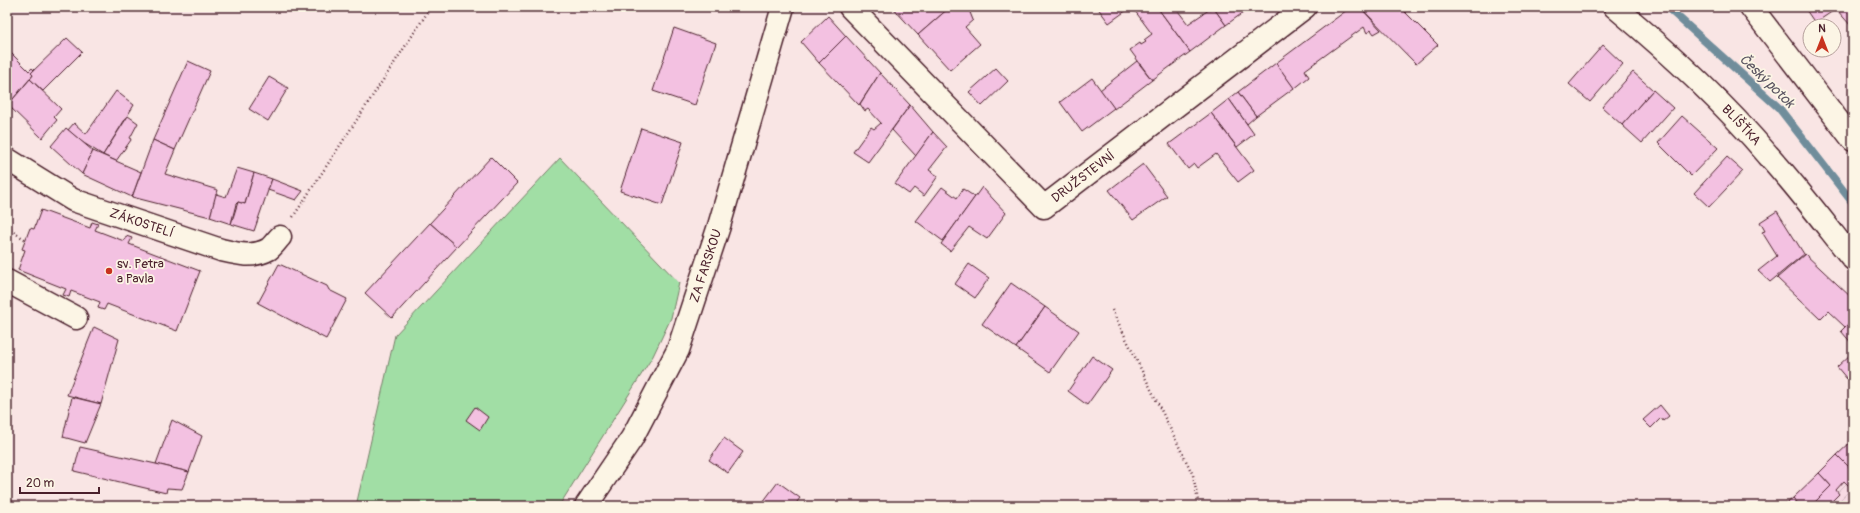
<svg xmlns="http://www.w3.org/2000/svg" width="1860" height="513" font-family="Pangolin,sans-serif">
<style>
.industrial{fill:url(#industrial-furrows)}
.green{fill:#a1dea5;stroke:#767e68}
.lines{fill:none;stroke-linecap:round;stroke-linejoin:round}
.stream{stroke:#6f8d9b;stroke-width:8}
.building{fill:#f3c1e1;stroke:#4a1f2b}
.street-casing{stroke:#4a1f2b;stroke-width:25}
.secondary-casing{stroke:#4a1f2b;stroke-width:25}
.path{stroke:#4a1f2b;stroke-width:2.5;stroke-dasharray:1 3;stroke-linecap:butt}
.street{stroke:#fcf5e5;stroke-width:22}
.secondary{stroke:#fcf5e5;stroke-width:22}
.poi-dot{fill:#c8321e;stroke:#fcf5e5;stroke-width:1.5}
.labels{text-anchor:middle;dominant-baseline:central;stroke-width:3.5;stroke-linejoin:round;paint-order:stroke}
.street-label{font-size:13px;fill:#4a1f2b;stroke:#fcf5e5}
.poi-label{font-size:13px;fill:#4a1f2b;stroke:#fcf5e5;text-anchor:start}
.water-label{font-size:14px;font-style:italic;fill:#5c5663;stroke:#fcf5e5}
</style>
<defs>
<pattern id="industrial-furrows" width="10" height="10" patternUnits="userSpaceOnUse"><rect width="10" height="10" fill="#f7dae3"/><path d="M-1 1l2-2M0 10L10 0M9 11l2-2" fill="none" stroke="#d5bbc3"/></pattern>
</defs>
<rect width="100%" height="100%" fill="#f9e5e4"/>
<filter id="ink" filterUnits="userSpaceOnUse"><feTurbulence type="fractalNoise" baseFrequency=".025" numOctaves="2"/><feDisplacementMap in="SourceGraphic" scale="8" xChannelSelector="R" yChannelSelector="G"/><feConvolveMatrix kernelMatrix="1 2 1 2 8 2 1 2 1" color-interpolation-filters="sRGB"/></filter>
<g filter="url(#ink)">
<!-- industrial -->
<polygon class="industrial" points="1853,440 1853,506 1784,506 1837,455"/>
<!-- green -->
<polygon class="green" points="560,158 679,283 671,318 653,356 559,506 356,506 395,335"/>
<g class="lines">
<!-- stream -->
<polyline class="stream" points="1667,7 1779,108 1853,203"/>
</g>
<!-- building -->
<g class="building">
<polygon points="892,7 925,7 927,9 930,7 950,7 918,35"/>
<polygon points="950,7 973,7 969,10 973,20 965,27 980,44 950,70 918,35"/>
<polygon points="1097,7 1124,7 1127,10 1109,23"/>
<polygon points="1132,7 1157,7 1190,52 1152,80 1130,50 1140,43 1141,45 1146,42 1144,40 1152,34"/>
<polygon points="1157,7 1175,7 1188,24 1213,7 1226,25 1190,52"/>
<polygon points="1213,7 1251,7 1226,25"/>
<polygon points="1351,7 1360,7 1381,30 1374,34 1371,30 1367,33 1364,27 1305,70 1309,77 1294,89 1276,63"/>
<polygon points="1360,7 1400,7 1438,45 1416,64"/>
<polygon points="1804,7 1839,7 1815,23"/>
<polygon points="1839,7 1853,7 1853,26 1852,27 1836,9"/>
<polygon points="828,16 846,36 819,63 801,42"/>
<polygon points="674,28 716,43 695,105 653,91"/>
<polygon points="846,36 880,73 859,105 819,63"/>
<polygon points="67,38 82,52 43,91 30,79 33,75 31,73"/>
<polygon points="1603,45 1623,64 1590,102 1569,84"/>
<polygon points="7,49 29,71 32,68 34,70 31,73 33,75 8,105"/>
<polygon points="188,61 210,71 175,150 153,140"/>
<polygon points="1137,61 1152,80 1114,109 1100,90"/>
<polygon points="1276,63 1294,88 1256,116 1238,92"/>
<polygon points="996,68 1008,81 982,106 969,92"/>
<polygon points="1633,72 1653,90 1622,125 1602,107"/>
<polygon points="880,73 910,105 868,162 853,152 871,127 874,129 881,123 868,109 865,111 860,104"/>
<polygon points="269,77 288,88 268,121 249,109"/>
<polygon points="1092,78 1114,108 1082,132 1060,102"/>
<polygon points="30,79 61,109 54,117 57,120 42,138 8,105"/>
<polygon points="1653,90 1673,108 1642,143 1622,125"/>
<polygon points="116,91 134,105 103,155 82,142 68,130 74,123 86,134"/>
<polygon points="1238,92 1256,116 1247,124 1229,99"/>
<polygon points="1229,99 1254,134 1237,147 1211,113"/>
<polygon points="910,105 933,132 916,156 892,130"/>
<polygon points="1211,113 1254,170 1238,182 1216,154 1197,168 1194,164 1188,169 1169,144"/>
<polygon points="128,116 138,123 130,138 131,140 116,161 103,155"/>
<polygon points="1682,116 1718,148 1691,176 1658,143"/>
<polygon points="66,128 93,151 82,174 51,146"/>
<polygon points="641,128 683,142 662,205 620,191"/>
<polygon points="933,132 947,147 929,170 938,176 924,196 914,188 909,194 895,184"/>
<polygon points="153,140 175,150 165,174 218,190 210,217 132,197"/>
<polygon points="93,151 141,172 132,197 82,174"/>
<polygon points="491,157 517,183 457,247 430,223"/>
<polygon points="1727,157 1743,171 1709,207 1694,193"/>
<polygon points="1143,164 1167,196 1133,220 1109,190"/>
<polygon points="237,168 254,173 245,204 238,202 236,204 231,224 210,217 216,194 226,197"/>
<polygon points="254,173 272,179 254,231 231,224 238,202 245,204"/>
<polygon points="272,179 303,191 296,200 268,190"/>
<polygon points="942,187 957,198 963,189 975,197 943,241 916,221"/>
<polygon points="982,187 1006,213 987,239 969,227 950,251 941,244"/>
<polygon points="41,210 90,228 92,222 98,224 95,230 124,241 126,236 132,238 129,244 200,271 177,331 107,304 104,310 98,308 100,302 71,291 69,297 63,295 66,289 18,270 25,250 22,249 30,228 34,229"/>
<polygon points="1777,211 1804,254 1770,282 1758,271 1777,256 1762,232 1765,231 1760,222"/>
<polygon points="430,223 457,247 392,318 365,293"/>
<polygon points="1805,254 1853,299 1853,319 1845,327 1828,311 1820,319 1777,278"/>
<polygon points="279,264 327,286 329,290 347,299 326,339 258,303"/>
<polygon points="969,264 989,278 975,298 955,284"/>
<polygon points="1011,283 1045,307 1016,348 982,324"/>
<polygon points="1045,307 1079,331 1050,372 1016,348"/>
<polygon points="1853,319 1853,345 1841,331"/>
<polygon points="94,327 119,339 101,404 67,395"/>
<polygon points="1853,352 1853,373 1847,379 1837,367"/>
<polygon points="1092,356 1112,370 1087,405 1068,391"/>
<polygon points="72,397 101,404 85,443 63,437"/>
<polygon points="1660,405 1669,416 1663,421 1661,418 1651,428 1643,420"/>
<polygon points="475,407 488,417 480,430 466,420"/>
<polygon points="172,420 202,436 189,472 156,464"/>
<polygon points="724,438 743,452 728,473 709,460"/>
<polygon points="1853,440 1853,471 1837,455"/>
<polygon points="80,447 156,464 189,472 182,489 167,488 166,493 74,471"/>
<polygon points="1837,455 1853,471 1853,490 1844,481 1836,490 1839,494 1827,506 1811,506 1831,486 1819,473"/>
<polygon points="1819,473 1831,486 1811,506 1800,506 1793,498"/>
<polygon points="778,482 800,498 794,506 760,506"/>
<polygon points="1793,498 1800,506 1784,506"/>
</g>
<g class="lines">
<defs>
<g id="street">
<path id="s1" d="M 850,7 L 1044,207 L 1305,7"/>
<path id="s2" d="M 1615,7 C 1669,52 1722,101 1768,155 C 1798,188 1825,224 1853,259"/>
<path id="s3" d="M 7,159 L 73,200 L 221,250 C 238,254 253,258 269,249 C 273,246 277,240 280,237"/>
<polyline points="7,281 76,318"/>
<path id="s4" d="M 586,506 L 632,438 L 678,350 L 719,226 L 783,7"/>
</g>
<polyline id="secondary" points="1751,7 1853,140"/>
</defs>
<!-- street casing -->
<use href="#street" class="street-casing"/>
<!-- secondary casing -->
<use href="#secondary" class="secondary-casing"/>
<!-- path -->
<g class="path">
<polyline points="293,217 431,7"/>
<polyline points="7,228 26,240"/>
<polyline points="1112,310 1193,475 1199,506"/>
</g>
<!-- street -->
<use href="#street" class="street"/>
<!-- secondary -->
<use href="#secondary" class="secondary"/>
</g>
</g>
<!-- markers -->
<circle class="poi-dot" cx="109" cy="271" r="4"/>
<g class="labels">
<!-- street labels -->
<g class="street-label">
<text stroke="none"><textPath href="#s2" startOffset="173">BLÍŠŤKA</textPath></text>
<text stroke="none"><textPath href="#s1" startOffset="328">DRUŽSTEVNÍ</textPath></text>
<text stroke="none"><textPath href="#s3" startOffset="150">ZÁKOSTELÍ</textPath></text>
<text stroke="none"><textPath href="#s4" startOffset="270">ZA FARSKOU</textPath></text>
</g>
<!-- poi labels -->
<g class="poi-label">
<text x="117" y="264">sv. Petra<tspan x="117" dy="15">a Pavla</tspan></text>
</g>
<!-- water labels -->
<g class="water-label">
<text transform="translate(1767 81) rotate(44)">Český potok</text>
</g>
</g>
<!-- margin -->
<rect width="1860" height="513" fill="none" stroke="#fcf5e5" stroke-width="24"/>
<rect x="12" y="12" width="1836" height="489" fill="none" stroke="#4a1f2b" stroke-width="1.5" filter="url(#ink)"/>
<!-- north arrow -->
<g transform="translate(1822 38)"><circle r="19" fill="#fcf5e5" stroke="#b59f9b"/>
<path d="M0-3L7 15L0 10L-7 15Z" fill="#c8321e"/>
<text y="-6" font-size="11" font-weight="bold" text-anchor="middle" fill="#4a1f2b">N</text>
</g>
<!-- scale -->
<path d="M20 487v6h79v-6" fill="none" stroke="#4a1f2b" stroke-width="2"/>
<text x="26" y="487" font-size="12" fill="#4a1f2b" stroke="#fcf5e5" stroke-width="3" paint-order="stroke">20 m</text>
</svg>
